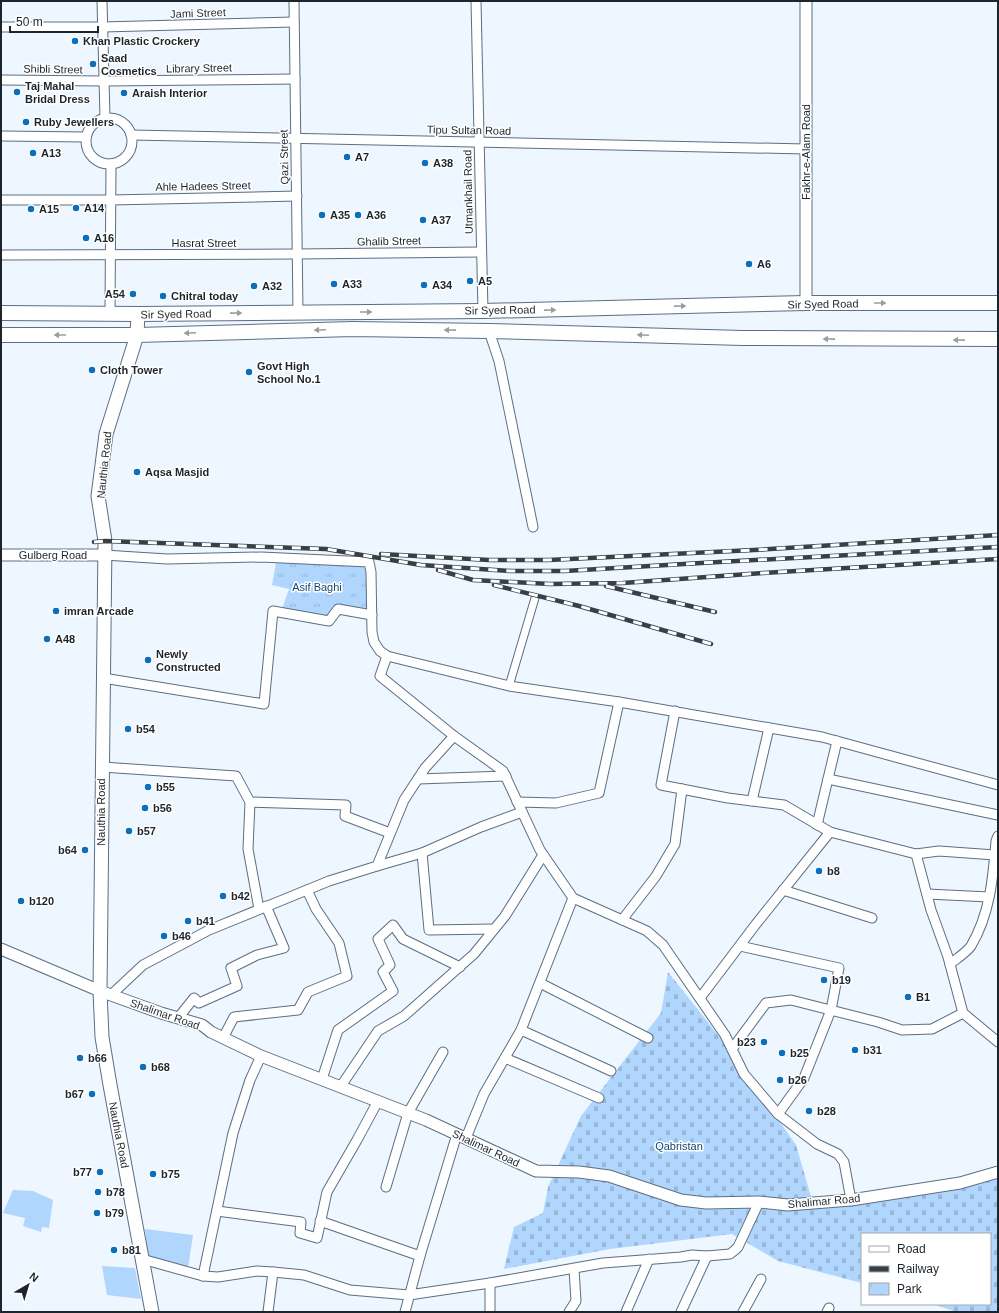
<svg xmlns="http://www.w3.org/2000/svg" width="999" height="1313" font-family="Helvetica,sans-serif">
<style>
.green{fill:#b0d6fe}
.cemetery{fill:url(#cemetery-stones)}
.park{fill:url(#park-tufts)}
.lines{fill:none;stroke-linecap:round;stroke-linejoin:round}
.pedestrian-casing{stroke:#5c6e80;stroke-width:9}
.minor-casing{stroke:#5c6e80;stroke-width:11}
.tertiary-casing{stroke:#5c6e80;stroke-width:13}
.secondary-casing{stroke:#5c6e80;stroke-width:15}
.primary-casing{stroke:#5c6e80;stroke-width:16}
.pedestrian{stroke:#fff;stroke-width:7}
.minor{stroke:#fff;stroke-width:9}
.tertiary{stroke:#fff;stroke-width:11}
.secondary{stroke:#fff;stroke-width:13}
.primary{stroke:#fff;stroke-width:14}
.rail-casing{stroke:#384047;stroke-width:4.5}
.rail{stroke:#fff;stroke-width:3;stroke-dasharray:9;stroke-linecap:butt}
.oneway{fill:#999da0}
.poi-dot{fill:#0b6fbb;stroke:#fff;stroke-width:1.5}
.labels{text-anchor:middle;dominant-baseline:central;stroke-width:3;stroke-linejoin:round;paint-order:stroke}
.street-label{font-size:11px;fill:#1d252c;stroke:#fff}
.poi-label{font-size:11px;font-weight:bold;fill:#1d252c;stroke:#fff;text-anchor:start}
.park-label{font-size:11px;fill:#134774;stroke:#fff}
</style>
<defs>
<pattern id="cemetery-stones" width="16" height="16" patternUnits="userSpaceOnUse"><rect width="16" height="16" fill="#b0d6fe"/><path d="M2 7V4a2 2 0 0 1 4 0v3zM10 15v-3a2 2 0 0 1 4 0v3z" fill="#97b8da"/></pattern>
<pattern id="park-tufts" width="24" height="20" patternUnits="userSpaceOnUse"><rect width="24" height="20" fill="#b0d6fe"/><path d="M3 7l-1-3M5 7V3M7 7l1-3M15 17l-1-3M17 17v-4M19 17l1-3" fill="none" stroke="#97b8da"/></pattern>
</defs>
<rect width="100%" height="100%" fill="#eef6ff"/>
<!-- green -->
<g class="green">
<polygon points="13,1190 33,1191 53,1200 49,1228 42,1227 41,1232 23,1226 25,1218 3,1213"/>
<polygon points="145,1229 193,1235 188,1268 148,1257"/>
<polygon points="102,1266 135,1268 141,1299 107,1295"/>
</g>
<!-- cemetery -->
<polygon class="cemetery" points="668,972 734,1055 796,1145 812,1200 901,1192 998,1174 998,1312 957,1312 932,1304 990,1304 990,1234 862,1234 862,1283 778,1261 732,1234 610,1249 504,1269 514,1227 543,1213 548,1187 581,1116 661,1013"/>
<!-- park -->
<polygon class="park" points="277,557 366,562 372,615 337,606 325,621 281,612 289,589 272,585"/>
<g class="lines">
<defs>
<polyline id="pedestrian" points="509,686 535,598"/>
<g id="minor">
<polyline points="102,1 105,118"/>
<polyline points="294,1 298,312"/>
<polyline points="476,1 483,311"/>
<polyline points="1,27 102,27 294,22"/>
<polyline points="1,80 104,81 295,79"/>
<circle cx="109" cy="141" r="23"/>
<polyline points="131,135 806,149"/>
<polyline points="1,136 86,137"/>
<polyline points="1,200 110,200 297,196"/>
<polyline points="1,255 297,254 481,252"/>
<polyline points="110,313 111,164"/>
<polyline points="489,331 499,361 533,527"/>
<polyline points="104,555 167,559 261,557 369,562 371,572 372,632 374,642 380,651 387,656 380,676 454,736 425,768 404,800 377,866 329,881 209,930 143,965 111,995"/>
<polyline points="387,656 509,686 619,702 822,737 998,785"/>
<polyline points="103,678 264,704 273,611 329,621 338,609 372,615"/>
<polyline points="675,711 661,785 728,798 784,805 830,832"/>
<polyline points="454,736 503,771 540,850 573,898 647,931 663,945 725,1035 744,1074 778,1114 817,1144 838,1154 844,1162 851,1200"/>
<polyline points="102,767 236,776 250,802 248,849 259,909"/>
<polyline points="418,779 506,776"/>
<polyline points="828,779 998,815"/>
<polyline points="752,801 769,728"/>
<polyline points="250,802 346,805 345,816 390,833"/>
<polyline points="517,802 556,803 599,793 619,702"/>
<polyline points="817,825 837,741"/>
<polyline points="422,853 429,930 494,929"/>
<polyline points="916,854 939,851 995,855"/>
<polyline points="377,866 422,853 481,827 522,812"/>
<polyline points="783,890 872,918"/>
<polyline points="927,894 989,897"/>
<polyline points="622,920 656,876 675,844 682,789"/>
<polyline points="740,946 839,968 831,1010 804,1078 778,1114"/>
<path d="M 950,964 C 956,959 966,953 971,946 C 990,914 993,878 996,841 L 998,836"/>
<polyline points="540,983 648,1038"/>
<polyline points="700,998 756,924 830,832 916,854 931,910 948,957 963,1013 998,1042"/>
<polyline points="178,1018 194,998 199,1003 237,986 231,968 257,955 284,948 266,906"/>
<polyline points="521,1030 611,1071"/>
<polyline points="223,1038 234,1017 298,1010 308,992 347,976 339,943 316,909 307,890"/>
<polyline points="732,1049 766,1003 791,1000 878,1022 902,1030 932,1029 963,1013"/>
<polyline points="505,1058 599,1098"/>
<polyline points="322,1079 338,1030 393,991 383,972 390,965 378,939 393,925 403,939 460,967"/>
<polyline points="341,1086 378,1031 404,1016 474,954 505,916 543,855"/>
<polyline points="466,1138 484,1094 521,1030 573,898"/>
<polyline points="386,1187 408,1113 443,1052"/>
<polyline points="217,1211 301,1222 300,1233 317,1238 327,1192 357,1140 378,1101"/>
<polyline points="320,1221 420,1256"/>
<polyline points="142,1259 203,1276 218,1277 257,1271 273,1272 304,1275 350,1290 409,1295 490,1283 603,1263 681,1257 692,1255 707,1256 730,1254 735,1250 738,1247 759,1202"/>
<polyline points="203,1276 233,1133 250,1080 261,1056"/>
<polyline points="268,1312 273,1272"/>
<polyline points="405,1312 420,1256 457,1134"/>
<polyline points="490,1312 490,1283"/>
<polyline points="569,1312 576,1301 574,1269"/>
<polyline points="626,1312 649,1259"/>
<polyline points="681,1312 707,1256"/>
<polyline points="743,1312 761,1279"/>
<polyline points="827,1312 829,1308"/>
</g>
<g id="tertiary">
<polyline points="806,1 806,303"/>
<polyline points="1,555 104,555"/>
<polyline points="1,949 100,991 161,1013 202,1025 211,1032 261,1056 426,1120 536,1171 579,1172 609,1176 681,1200 706,1203 759,1202 788,1205 851,1200 960,1183 998,1172"/>
</g>
<polyline id="secondary" points="138,314 137,335 106,434 98,496 105,541 100,991 102,1037 110,1085 152,1312"/>
<g id="primary">
<polyline points="1,313 138,314 483,311 806,303 998,303"/>
<polyline points="1,335 137,335 353,329 489,331 743,338 998,339"/>
</g>
</defs>
<!-- pedestrian casing -->
<use href="#pedestrian" class="pedestrian-casing"/>
<!-- minor casing -->
<use href="#minor" class="minor-casing"/>
<!-- tertiary casing -->
<use href="#tertiary" class="tertiary-casing"/>
<!-- secondary casing -->
<use href="#secondary" class="secondary-casing"/>
<!-- primary casing -->
<use href="#primary" class="primary-casing"/>
<!-- pedestrian -->
<use href="#pedestrian" class="pedestrian"/>
<!-- minor -->
<use href="#minor" class="minor"/>
<!-- tertiary -->
<use href="#tertiary" class="tertiary"/>
<!-- secondary -->
<use href="#secondary" class="secondary"/>
<!-- primary -->
<use href="#primary" class="primary"/>
<defs>
<g id="rail">
<polyline points="94,542 105,541 326,549 421,565 510,571 565,571 701,563 998,547"/>
<polyline points="381,554 489,560 549,560 754,550 998,535"/>
<polyline points="438,570 473,580 550,584 623,583 763,573 998,559"/>
<polyline points="494,585 579,606 711,644"/>
<polyline points="606,586 715,612"/>
</g>
</defs>
<!-- rail casing -->
<use href="#rail" class="rail-casing"/>
<!-- rail -->
<use href="#rail" class="rail"/>
</g>
<!-- one-way arrows -->
<defs><path id="oneway-solid" d="M-6-.8H1V-3.2L6.5 0L1 3.2V.8H-6Z"/></defs>
<g class="oneway">
<use href="#oneway-solid" transform="translate(880 303)"/>
<use href="#oneway-solid" transform="translate(680 306) rotate(-1)"/>
<use href="#oneway-solid" transform="translate(550 310) rotate(-1)"/>
<use href="#oneway-solid" transform="translate(366 312)"/>
<use href="#oneway-solid" transform="translate(236 313) rotate(-1)"/>
<use href="#oneway-solid" transform="translate(320 330) rotate(178)"/>
<use href="#oneway-solid" transform="translate(450 330) rotate(-179)"/>
<use href="#oneway-solid" transform="translate(190 333) rotate(178)"/>
<use href="#oneway-solid" transform="translate(60 335) rotate(-180)"/>
<use href="#oneway-solid" transform="translate(643 335) rotate(-178)"/>
<use href="#oneway-solid" transform="translate(829 339) rotate(-179)"/>
<use href="#oneway-solid" transform="translate(959 340) rotate(-179)"/>
</g>
<!-- markers -->
<g class="poi-dot">
<circle cx="75" cy="41" r="4"/>
<circle cx="93" cy="64" r="4"/>
<circle cx="17" cy="92" r="4"/>
<circle cx="124" cy="93" r="4"/>
<circle cx="26" cy="122" r="4"/>
<circle cx="33" cy="153" r="4"/>
<circle cx="347" cy="157" r="4"/>
<circle cx="425" cy="163" r="4"/>
<circle cx="76" cy="208" r="4"/>
<circle cx="31" cy="209" r="4"/>
<circle cx="322" cy="215" r="4"/>
<circle cx="358" cy="215" r="4"/>
<circle cx="423" cy="220" r="4"/>
<circle cx="86" cy="238" r="4"/>
<circle cx="749" cy="264" r="4"/>
<circle cx="470" cy="281" r="4"/>
<circle cx="334" cy="284" r="4"/>
<circle cx="424" cy="285" r="4"/>
<circle cx="254" cy="286" r="4"/>
<circle cx="133" cy="294" r="4"/>
<circle cx="163" cy="296" r="4"/>
<circle cx="92" cy="370" r="4"/>
<circle cx="249" cy="372" r="4"/>
<circle cx="137" cy="472" r="4"/>
<circle cx="56" cy="611" r="4"/>
<circle cx="47" cy="639" r="4"/>
<circle cx="148" cy="660" r="4"/>
<circle cx="128" cy="729" r="4"/>
<circle cx="148" cy="787" r="4"/>
<circle cx="145" cy="808" r="4"/>
<circle cx="129" cy="831" r="4"/>
<circle cx="85" cy="850" r="4"/>
<circle cx="819" cy="871" r="4"/>
<circle cx="223" cy="896" r="4"/>
<circle cx="21" cy="901" r="4"/>
<circle cx="188" cy="921" r="4"/>
<circle cx="164" cy="936" r="4"/>
<circle cx="824" cy="980" r="4"/>
<circle cx="908" cy="997" r="4"/>
<circle cx="764" cy="1042" r="4"/>
<circle cx="855" cy="1050" r="4"/>
<circle cx="782" cy="1053" r="4"/>
<circle cx="80" cy="1058" r="4"/>
<circle cx="143" cy="1067" r="4"/>
<circle cx="780" cy="1080" r="4"/>
<circle cx="92" cy="1094" r="4"/>
<circle cx="809" cy="1111" r="4"/>
<circle cx="100" cy="1172" r="4"/>
<circle cx="153" cy="1174" r="4"/>
<circle cx="98" cy="1192" r="4"/>
<circle cx="97" cy="1213" r="4"/>
<circle cx="114" cy="1250" r="4"/>
</g>
<g class="labels">
<!-- street labels -->
<g class="street-label">
<text transform="translate(198 13) rotate(-2)">Jami Street</text>
<text transform="translate(199 68) rotate(-1)">Library Street</text>
<text transform="translate(53 69) rotate(1)">Shibli Street</text>
<text transform="translate(469 130) rotate(1)">Tipu Sultan Road</text>
<text transform="translate(806 152) rotate(-90)">Fakhr-e-Alam Road</text>
<text transform="translate(284 157) rotate(-91)">Qazi Street</text>
<text transform="translate(203 186) rotate(-1)">Ahle Hadees Street</text>
<text transform="translate(468 192) rotate(-91)">Utmankhail Road</text>
<text transform="translate(389 241) rotate(-1)">Ghalib Street</text>
<text x="204" y="243">Hasrat Street</text>
<text transform="translate(823 304) rotate(-1)">Sir Syed Road</text>
<text transform="translate(500 310) rotate(-1)">Sir Syed Road</text>
<text transform="translate(176 314) rotate(-1)">Sir Syed Road</text>
<text transform="translate(104 465) rotate(-84)">Nauthia Road</text>
<text x="53" y="555">Gulberg Road</text>
<text transform="translate(101 812) rotate(-90)">Nauthia Road</text>
<text transform="translate(165 1014) rotate(19)">Shalimar Road</text>
<text transform="translate(119 1135) rotate(79)">Nauthia Road</text>
<text transform="translate(486 1148) rotate(25)">Shalimar Road</text>
<text transform="translate(824 1201) rotate(-5)">Shalimar Road</text>
</g>
<!-- poi labels -->
<g class="poi-label">
<text x="83" y="41">Khan Plastic Crockery</text>
<text x="101" y="58">Saad<tspan x="101" dy="13">Cosmetics</tspan></text>
<text x="25" y="86">Taj Mahal<tspan x="25" dy="13">Bridal Dress</tspan></text>
<text x="132" y="93">Araish Interior</text>
<text x="34" y="122">Ruby Jewellers</text>
<text x="41" y="153">A13</text>
<text x="355" y="157">A7</text>
<text x="433" y="163">A38</text>
<text x="84" y="208">A14</text>
<text x="39" y="209">A15</text>
<text x="330" y="215">A35</text>
<text x="366" y="215">A36</text>
<text x="431" y="220">A37</text>
<text x="94" y="238">A16</text>
<text x="757" y="264">A6</text>
<text x="478" y="281">A5</text>
<text x="342" y="284">A33</text>
<text x="432" y="285">A34</text>
<text x="262" y="286">A32</text>
<text x="125" y="294" text-anchor="end">A54</text>
<text x="171" y="296">Chitral today</text>
<text x="257" y="366">Govt High<tspan x="257" dy="13">School No.1</tspan></text>
<text x="100" y="370">Cloth Tower</text>
<text x="145" y="472">Aqsa Masjid</text>
<text x="64" y="611">imran Arcade</text>
<text x="55" y="639">A48</text>
<text x="156" y="654">Newly<tspan x="156" dy="13">Constructed</tspan></text>
<text x="136" y="729">b54</text>
<text x="156" y="787">b55</text>
<text x="153" y="808">b56</text>
<text x="137" y="831">b57</text>
<text x="77" y="850" text-anchor="end">b64</text>
<text x="827" y="871">b8</text>
<text x="231" y="896">b42</text>
<text x="29" y="901">b120</text>
<text x="196" y="921">b41</text>
<text x="172" y="936">b46</text>
<text x="832" y="980">b19</text>
<text x="916" y="997">B1</text>
<text x="756" y="1042" text-anchor="end">b23</text>
<text x="863" y="1050">b31</text>
<text x="790" y="1053">b25</text>
<text x="88" y="1058">b66</text>
<text x="151" y="1067">b68</text>
<text x="788" y="1080">b26</text>
<text x="84" y="1094" text-anchor="end">b67</text>
<text x="817" y="1111">b28</text>
<text x="92" y="1172" text-anchor="end">b77</text>
<text x="161" y="1174">b75</text>
<text x="106" y="1192">b78</text>
<text x="105" y="1213">b79</text>
<text x="122" y="1250">b81</text>
</g>
<!-- park labels -->
<g class="park-label">
<text x="317" y="587">Asif Baghi</text>
<text x="679" y="1146">Qabristan</text>
</g>
</g>
<!-- border -->
<rect width="999" height="1313" fill="none" stroke="#1d252c" stroke-width="4"/>
<!-- legend -->
<rect x="861" y="1233" width="130" height="72" fill="#ffffff" stroke="#a5a8ab"/>
<rect x="869" y="1246" width="20" height="6" fill="#ffffff" stroke="#a5a8ab"/>
<text x="897" y="1253" font-size="12" fill="#1d252c">Road</text>
<rect x="869" y="1266" width="20" height="6" fill="#384047" stroke="#a5a8ab"/>
<text x="897" y="1273" font-size="12" fill="#1d252c">Railway</text>
<rect x="869" y="1283" width="20" height="12" fill="url(#park-tufts)" stroke="#a5a8ab"/>
<text x="897" y="1293" font-size="12" fill="#1d252c">Park</text>
<!-- north arrow -->
<g transform="translate(28 1285) rotate(38)" stroke="#ffffff" stroke-width="3" paint-order="stroke">
<path d="M0-3L7 15L0 10L-7 15Z" fill="#1d252c"/>
<text y="-6" font-size="11" font-weight="bold" text-anchor="middle" fill="#1d252c">N</text>
</g>
<!-- scale -->
<path d="M10 26v6h88v-6" fill="none" stroke="#1d252c" stroke-width="2"/>
<text x="16" y="26" font-size="12" fill="#1d252c" stroke="#ffffff" stroke-width="3" paint-order="stroke">50 m</text>
</svg>
